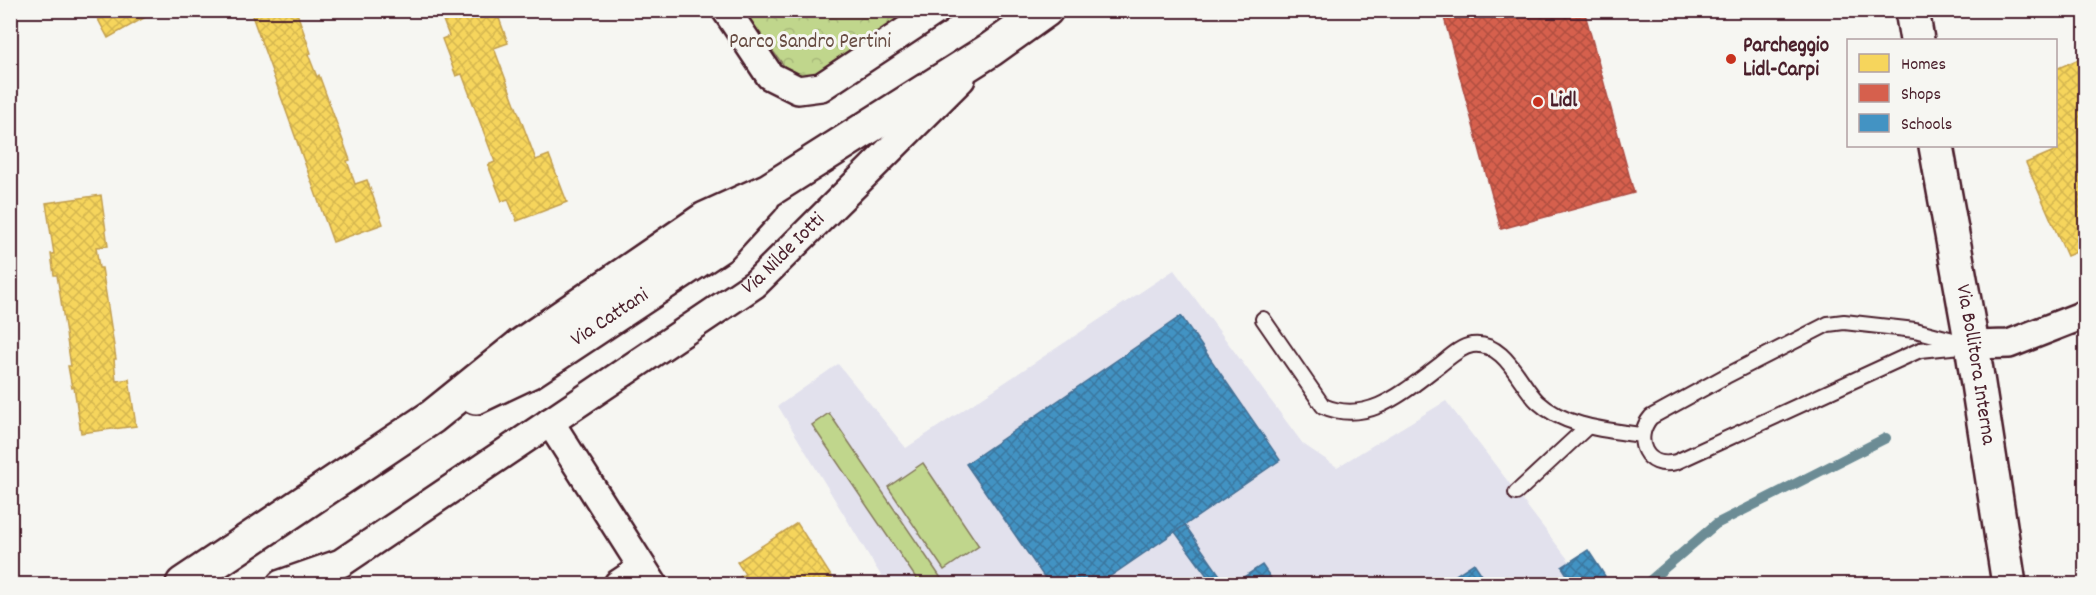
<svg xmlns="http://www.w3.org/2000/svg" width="2096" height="595" font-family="Dekko,sans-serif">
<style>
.built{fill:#e2e1ed}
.forest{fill:url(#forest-crowns);stroke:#857a5c;stroke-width:1.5}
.pitch{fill:#c0d68c;stroke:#857a5c;stroke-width:1.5}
.homes{fill:url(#homes-cross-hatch);stroke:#c29e4d;stroke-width:1.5}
.shops{fill:url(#shops-cross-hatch);stroke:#ac4c43;stroke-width:1.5}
.schools{fill:url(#schools-cross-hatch);stroke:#457095;stroke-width:1.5}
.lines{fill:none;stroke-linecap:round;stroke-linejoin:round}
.stream{stroke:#6c8c95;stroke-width:10}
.service-casing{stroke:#4a1f2b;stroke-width:18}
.minor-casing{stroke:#4a1f2b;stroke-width:32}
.tertiary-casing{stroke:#4a1f2b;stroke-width:38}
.secondary-casing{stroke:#4a1f2b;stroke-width:38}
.service{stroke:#f6f6f2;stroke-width:14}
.minor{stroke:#f6f6f2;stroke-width:27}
.tertiary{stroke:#f6f6f2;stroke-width:33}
.secondary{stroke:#f6f6f2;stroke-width:33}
.poi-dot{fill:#c8321e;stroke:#f6f6f2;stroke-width:2}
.labels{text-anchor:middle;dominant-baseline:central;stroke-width:6;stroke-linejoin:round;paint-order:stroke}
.park-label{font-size:21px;fill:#684d43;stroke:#f6f6f2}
.poi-label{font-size:21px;font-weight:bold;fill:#4a1f2b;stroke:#f6f6f2;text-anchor:start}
.street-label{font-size:21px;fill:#4a1f2b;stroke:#f6f6f2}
</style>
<defs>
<pattern id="forest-crowns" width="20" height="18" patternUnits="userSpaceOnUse" patternTransform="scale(1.5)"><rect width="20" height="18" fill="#c0d68c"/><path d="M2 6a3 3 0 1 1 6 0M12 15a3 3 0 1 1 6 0" fill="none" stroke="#a6b779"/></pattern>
<pattern id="homes-cross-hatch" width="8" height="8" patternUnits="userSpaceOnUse" patternTransform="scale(1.5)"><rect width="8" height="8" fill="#f6d55c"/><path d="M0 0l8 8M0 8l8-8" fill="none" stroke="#d4b650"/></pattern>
<pattern id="shops-cross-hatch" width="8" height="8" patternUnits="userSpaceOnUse" patternTransform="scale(1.5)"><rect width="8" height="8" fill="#d6604d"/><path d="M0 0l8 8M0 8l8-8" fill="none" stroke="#b04f40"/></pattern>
<pattern id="schools-cross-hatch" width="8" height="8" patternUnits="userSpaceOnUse" patternTransform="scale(1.5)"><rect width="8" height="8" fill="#4393c3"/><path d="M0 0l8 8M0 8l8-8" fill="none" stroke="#3a779f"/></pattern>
</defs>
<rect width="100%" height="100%" fill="#f6f6f2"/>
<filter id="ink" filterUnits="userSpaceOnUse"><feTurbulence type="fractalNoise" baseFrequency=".0167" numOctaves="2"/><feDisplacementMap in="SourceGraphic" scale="12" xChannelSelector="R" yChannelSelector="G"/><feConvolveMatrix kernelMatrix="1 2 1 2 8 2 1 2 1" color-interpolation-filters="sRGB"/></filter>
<g filter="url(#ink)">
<!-- built -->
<polygon class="built" points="1174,270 1303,444 1337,467 1446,401 1587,584 886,584 778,406 838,364 906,448"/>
<!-- forest -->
<polygon class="forest" points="742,11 922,11 824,77 805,77 785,67"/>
<!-- pitch -->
<g class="pitch">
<polygon points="829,413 945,584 920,584 812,425"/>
<polygon points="923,463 979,546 944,570 888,487"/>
</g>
<!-- homes -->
<g class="homes">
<polygon points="93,10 152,10 153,13 108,38"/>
<polygon points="250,10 296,10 311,53 308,54 317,77 319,75 350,160 347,161 355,184 367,180 383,224 333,242"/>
<polygon points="454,10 496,10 508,43 494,48 498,59 536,160 549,155 567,202 517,221 508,199 502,201 488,165 495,162 462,74 456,76 442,39 449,36 441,15"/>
<polygon points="2086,56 2086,248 2067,256 2026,163 2054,151 2052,146 2056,146 2056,69"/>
<polygon points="101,195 108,246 96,247 99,268 102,268 116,359 114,359 116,381 129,379 136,426 81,433 74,387 72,388 68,366 71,366 57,275 54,275 51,254 54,254 46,203"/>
<polygon points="797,523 836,584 736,584 733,581 745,574 737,562"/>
</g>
<!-- shops -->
<polygon class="shops" points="1442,10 1584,10 1634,193 1501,229"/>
<!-- schools -->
<g class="schools">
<polygon points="1181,316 1280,460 1099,584 1049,584 966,464"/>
<polygon points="1185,525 1226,584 1213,584 1175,532"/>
<polygon points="1588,550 1605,576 1592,584 1573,584 1562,567"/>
<polygon points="1474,563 1488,584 1442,584"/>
<polygon points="1262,565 1275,584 1233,584"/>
</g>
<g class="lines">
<!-- stream -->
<polyline class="stream" points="1646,584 1716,524 1886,438"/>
<defs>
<g id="service">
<path d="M 1263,319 L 1323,406 C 1369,426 1406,390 1441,364 C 1450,357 1460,347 1472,345 C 1506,341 1519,384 1538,402 C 1565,427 1607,430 1641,435"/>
<path d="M 1844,322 L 1915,330 L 1972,345 L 1920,350 L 1676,462 C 1646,470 1632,439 1651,417 L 1726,376 L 1828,324 Z"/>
<polyline points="1516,493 1587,427"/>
</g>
<g id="minor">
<polyline points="726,10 770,76 798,90 821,87 937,10"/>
<polyline points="1972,345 2009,344 2086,314"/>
<polyline points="550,422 653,584"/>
<path id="s1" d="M 281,584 L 341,563 L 755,284 L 961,79"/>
<polyline points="618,584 642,568"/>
</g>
<g id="tertiary">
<polyline points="1912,10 1917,40"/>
<path id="s2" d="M 1936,146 L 1972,345 L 2009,584"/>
</g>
<g id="secondary">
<path id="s3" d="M 476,397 L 531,371 L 718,247 L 762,199"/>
<polyline points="183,584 432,417 520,346 705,219 769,190 990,50 1046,10"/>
</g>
</defs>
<!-- service casing -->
<use href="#service" class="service-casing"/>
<!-- minor casing -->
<use href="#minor" class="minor-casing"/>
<!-- tertiary casing -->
<use href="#tertiary" class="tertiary-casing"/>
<!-- secondary casing -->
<use href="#secondary" class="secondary-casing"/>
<!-- service -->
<use href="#service" class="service"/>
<!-- minor -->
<use href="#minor" class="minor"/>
<!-- tertiary -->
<use href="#tertiary" class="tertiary"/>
<!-- secondary -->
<use href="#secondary" class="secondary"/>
</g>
</g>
<!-- markers -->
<g class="poi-dot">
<circle cx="1731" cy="59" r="6"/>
<circle cx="1538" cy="102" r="6"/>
</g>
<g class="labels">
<!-- park labels -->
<g class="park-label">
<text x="810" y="43">Parco Sandro Pertini</text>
</g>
<!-- poi labels -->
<g class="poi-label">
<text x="1743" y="47">Parcheggio<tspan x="1743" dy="24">Lidl-Carpi</tspan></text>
<text x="1550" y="102">Lidl</text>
</g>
<!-- street labels -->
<g class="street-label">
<text stroke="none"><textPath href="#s1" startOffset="604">Via Nilde Iotti</textPath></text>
<text stroke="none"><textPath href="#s3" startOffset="156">Via Cattani</textPath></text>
<text stroke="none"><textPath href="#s2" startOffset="222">Via Bollitora Interna</textPath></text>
</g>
</g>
<!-- margin -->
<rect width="2096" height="595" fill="none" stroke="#f6f6f2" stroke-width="36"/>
<rect x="18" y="18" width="2060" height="559" fill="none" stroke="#4a1f2b" stroke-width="2" filter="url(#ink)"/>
<!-- legend -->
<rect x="1847" y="39" width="210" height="108" fill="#f6f6f2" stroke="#b1a0a2" stroke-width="1.5"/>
<rect x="1859" y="54" width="30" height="18" fill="#f6d55c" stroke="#b1a0a2" stroke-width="1.5"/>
<text x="1901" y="69" font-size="18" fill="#4a1f2b">Homes</text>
<rect x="1859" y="84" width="30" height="18" fill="#d6604d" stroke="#b1a0a2" stroke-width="1.5"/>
<text x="1901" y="99" font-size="18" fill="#4a1f2b">Shops</text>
<rect x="1859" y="114" width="30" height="18" fill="#4393c3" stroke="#b1a0a2" stroke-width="1.5"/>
<text x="1901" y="129" font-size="18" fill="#4a1f2b">Schools</text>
</svg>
